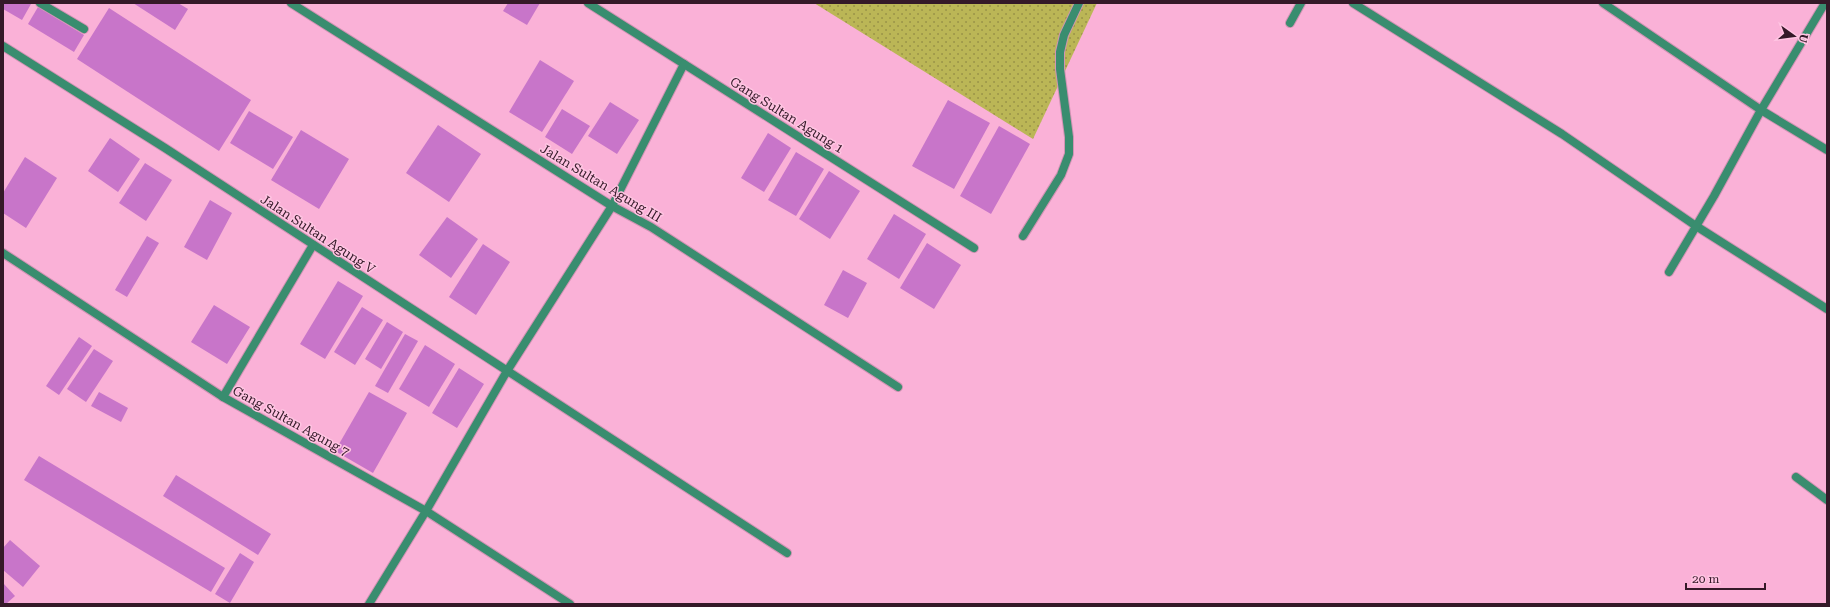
<svg xmlns="http://www.w3.org/2000/svg" width="1830" height="607" font-family="'Roboto Serif',serif">
<style>
.grass{fill:url(#grass-dots)}
.building{fill:#c875c9}
.lines{fill:none;stroke-linecap:round;stroke-linejoin:round}
.lane-casing{stroke:#d293b4;stroke-width:10}
.street-casing{stroke:#d293b4;stroke-width:10}
.lane{stroke:#398d6f;stroke-width:8}
.street{stroke:#398d6f;stroke-width:8}
.labels{text-anchor:middle;dominant-baseline:central;stroke-width:3;stroke-linejoin:round;paint-order:stroke}
.street-label{font-size:13px;fill:#341928;stroke:#ffc4e2}
</style>
<defs>
<pattern id="grass-dots" width="8" height="8" patternUnits="userSpaceOnUse"><rect width="8" height="8" fill="#bbb656"/><path d="M2 2h.1M6 6h.1" fill="none" stroke="#999347" stroke-width="1.8" stroke-linecap="round"/></pattern>
</defs>
<rect width="100%" height="100%" fill="#fab1d7"/>
<!-- grass -->
<polygon class="grass" points="814,3 1097,3 1033,139"/>
<!-- building -->
<g class="building">
<polygon points="3,3 28,3 31,4 22,20 3,9"/>
<polygon points="133,3 178,3 188,9 175,30"/>
<polygon points="508,3 540,3 527,25 503,11"/>
<polygon points="38,7 84,35 74,52 28,24"/>
<polygon points="109,8 251,100 219,151 77,59"/>
<polygon points="540,60 574,81 542,132 509,112"/>
<polygon points="948,100 990,123 954,189 912,166"/>
<polygon points="610,102 639,120 617,154 588,136"/>
<polygon points="562,109 590,126 572,154 545,137"/>
<polygon points="249,111 293,137 273,169 230,143"/>
<polygon points="438,125 481,154 449,202 406,173"/>
<polygon points="999,126 1030,144 991,214 960,196"/>
<polygon points="301,130 349,159 319,209 271,180"/>
<polygon points="768,133 791,148 764,192 741,178"/>
<polygon points="110,138 140,159 118,192 88,171"/>
<polygon points="796,152 824,169 796,216 768,200"/>
<polygon points="25,157 57,178 26,228 3,213 3,193"/>
<polygon points="145,163 172,180 146,221 119,203"/>
<polygon points="829,171 860,191 830,239 799,219"/>
<polygon points="210,200 232,213 207,260 184,247"/>
<polygon points="894,214 926,234 899,279 867,259"/>
<polygon points="447,217 478,239 451,278 419,255"/>
<polygon points="147,236 159,243 127,297 115,290"/>
<polygon points="927,243 961,265 934,309 900,288"/>
<polygon points="483,244 510,262 476,315 449,297"/>
<polygon points="843,270 867,283 848,318 824,305"/>
<polygon points="338,281 363,296 325,359 300,344"/>
<polygon points="214,305 250,327 227,364 191,342"/>
<polygon points="362,307 383,320 355,365 334,352"/>
<polygon points="387,322 403,332 381,369 365,359"/>
<polygon points="405,334 418,341 388,393 375,386"/>
<polygon points="79,337 92,346 59,395 46,386"/>
<polygon points="425,345 455,364 429,407 399,389"/>
<polygon points="94,349 113,361 86,402 67,389"/>
<polygon points="459,368 484,384 457,428 432,413"/>
<polygon points="99,392 128,408 121,422 91,406"/>
<polygon points="369,392 407,413 373,473 335,451"/>
<polygon points="39,456 225,568 211,592 24,480"/>
<polygon points="176,475 271,534 258,555 163,496"/>
<polygon points="10,540 40,566 23,587 3,570 3,548"/>
<polygon points="240,553 254,562 230,603 215,594"/>
<polygon points="3,583 15,596 6,604 3,604"/>
</g>
<g class="lines">
<defs>
<polyline id="lane" points="40,3 84,29"/>
<g id="street">
<polyline points="291,3 612,206 651,227 898,387"/>
<polyline points="588,3 974,248"/>
<polyline points="1353,3 1562,134 1696,226 1827,309"/>
<polyline points="1603,3 1761,110 1827,150"/>
<polyline points="1290,23 1301,3"/>
<polyline points="3,46 165,148 787,553"/>
<polyline points="1023,236 1061,175 1069,154 1069,137 1060,69 1060,52 1064,35 1079,3"/>
<polyline points="3,253 223,397 426,511 570,604"/>
<polyline points="1669,272 1714,196 1761,110 1825,3"/>
<polyline points="223,397 313,245"/>
<polyline points="1796,477 1827,500"/>
<polyline points="369,604 426,511 507,371 612,206 684,64"/>
</g>
</defs>
<!-- lane casing -->
<use href="#lane" class="lane-casing"/>
<!-- street casing -->
<use href="#street" class="street-casing"/>
<!-- lane -->
<use href="#lane" class="lane"/>
<!-- street -->
<use href="#street" class="street"/>
</g>
<g class="labels">
<!-- street labels -->
<g class="street-label">
<text transform="translate(787 115) rotate(32)">Gang Sultan Agung 1</text>
<text transform="translate(601 183) rotate(31)">Jalan Sultan Agung III</text>
<text transform="translate(318 234) rotate(33)">Jalan Sultan Agung V</text>
<text transform="translate(291 421) rotate(29)">Gang Sultan Agung 7</text>
</g>
</g>
<!-- border -->
<rect width="1830" height="607" fill="none" stroke="#341928" stroke-width="8"/>
<!-- north arrow -->
<g transform="translate(1794 36) rotate(104)" stroke="#ffc4e2" stroke-width="3" paint-order="stroke">
<path d="M0-3L7 15L0 10L-7 15Z" fill="#341928"/>
<text y="-6" font-size="11" font-weight="bold" text-anchor="middle" fill="#341928">U</text>
</g>
<!-- scale -->
<path d="M1686 583v6h79v-6" fill="none" stroke="#341928" stroke-width="2"/>
<text x="1692" y="583" font-size="12" fill="#341928" stroke="#ffc4e2" stroke-width="3" paint-order="stroke">20 m</text>
</svg>
